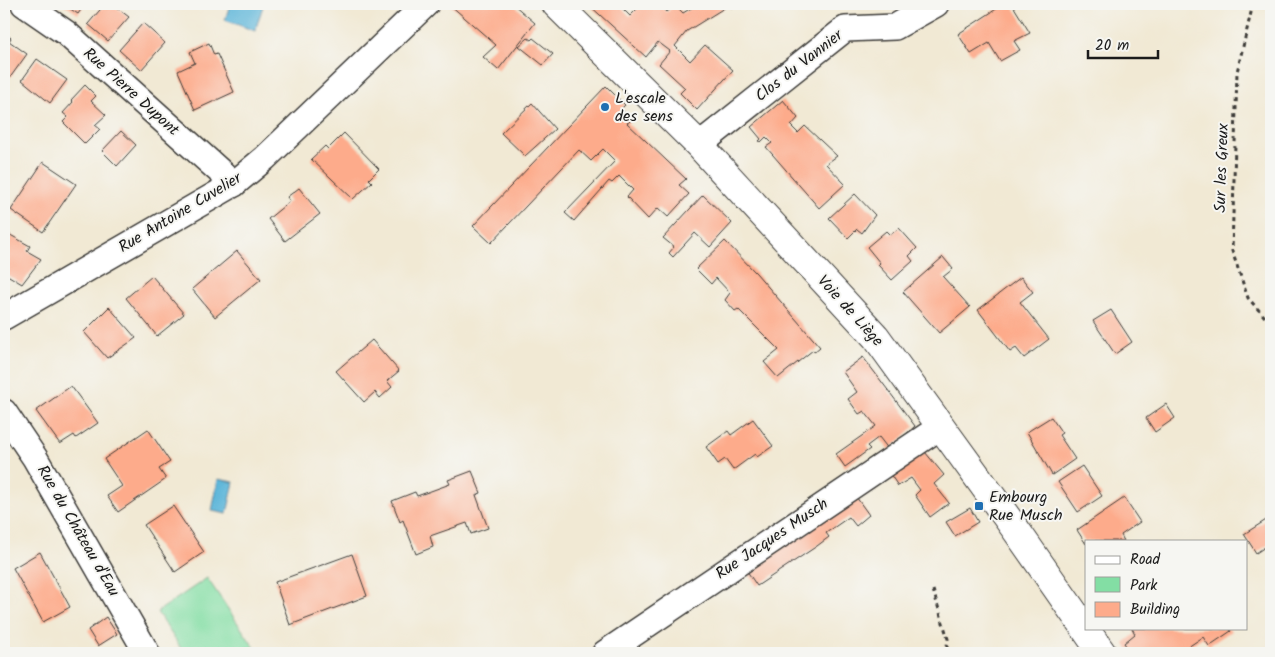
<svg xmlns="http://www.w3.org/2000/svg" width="1275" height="657" font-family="Kalam,sans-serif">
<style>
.green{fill:#83dea4;stroke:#507d60}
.water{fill:#5bb5d9;stroke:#3c687a}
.building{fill:#fdab8b}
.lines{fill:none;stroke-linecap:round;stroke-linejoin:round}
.street-casing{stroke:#3c3b38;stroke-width:28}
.secondary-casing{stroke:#3c3b38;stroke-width:30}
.path{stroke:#3c3b38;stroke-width:3;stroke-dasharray:4 4;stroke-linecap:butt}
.street{stroke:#fff;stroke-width:25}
.secondary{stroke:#fff;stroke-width:28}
.poi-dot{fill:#1f6fb2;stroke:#f6f6f2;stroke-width:2}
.labels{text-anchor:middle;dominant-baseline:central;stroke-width:4;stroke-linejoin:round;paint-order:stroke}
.street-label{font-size:16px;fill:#1c1c1c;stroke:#f6f6f2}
.poi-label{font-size:16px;fill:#1c1c1c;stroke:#f6f6f2;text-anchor:start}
</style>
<rect width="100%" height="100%" fill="#f6f6f2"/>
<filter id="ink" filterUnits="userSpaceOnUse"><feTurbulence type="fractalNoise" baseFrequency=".02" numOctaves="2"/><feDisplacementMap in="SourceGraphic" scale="10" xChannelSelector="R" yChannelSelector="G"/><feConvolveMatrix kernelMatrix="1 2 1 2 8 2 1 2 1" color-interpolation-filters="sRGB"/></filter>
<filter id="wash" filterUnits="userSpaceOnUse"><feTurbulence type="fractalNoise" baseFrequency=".0096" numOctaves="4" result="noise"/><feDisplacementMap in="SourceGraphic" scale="20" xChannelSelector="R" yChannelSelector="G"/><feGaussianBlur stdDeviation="1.12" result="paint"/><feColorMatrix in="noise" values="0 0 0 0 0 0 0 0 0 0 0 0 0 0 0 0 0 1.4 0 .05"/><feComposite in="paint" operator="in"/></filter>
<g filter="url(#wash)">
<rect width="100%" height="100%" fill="#f1e9d4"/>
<!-- green -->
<polygon class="green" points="207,578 258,653 184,653 157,612"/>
<!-- water -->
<g class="water">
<polygon points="230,4 256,4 263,6 255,31 225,20"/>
<polygon points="218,479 234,482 227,514 212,511"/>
</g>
<g id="blocks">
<!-- building -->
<g class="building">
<polygon points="63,4 85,4 78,14"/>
<polygon points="105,4 112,4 129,17 108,41 88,24"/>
<polygon points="449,4 513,4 535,23 498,70 483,57 496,45"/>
<polygon points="588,4 621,4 619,5 630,16 642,4 665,4 662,7 667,12 675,5 683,13 698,4 739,4 731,8 729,5 687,31 675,46 690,61 705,45 733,70 697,110 680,93 685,88 659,64 670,51 658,42 646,57"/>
<polygon points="1004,4 1012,4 1030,33 1014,41 1020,50 1000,61 989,43 971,54 958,34"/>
<polygon points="143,23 165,43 141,70 119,50"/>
<polygon points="4,32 11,38 9,41 27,54 4,86"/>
<polygon points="528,38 531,40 533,38 553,54 543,65 519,46"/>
<polygon points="209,43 214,55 217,54 234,92 195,110 178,71 195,63 190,52"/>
<polygon points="37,59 67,80 50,103 22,80"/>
<polygon points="85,85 96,96 91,101 106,115 95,125 100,129 85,144 63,122 68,117 63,113 73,102 71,100"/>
<polygon points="606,86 625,105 621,109 632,120 627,123 686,179 679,185 689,194 668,217 658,208 648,219 627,197 633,190 619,176 612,183 609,181 574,221 565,213 615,161 603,149 591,161 579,150 491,243 473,226"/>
<polygon points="783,100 798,118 791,126 798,133 805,126 837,156 826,164 845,184 819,208 766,147 772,143 766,137 761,142 759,141 761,139 751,127"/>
<polygon points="532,103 555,129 525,156 501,133"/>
<polygon points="121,131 136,145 117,166 102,151"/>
<polygon points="344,133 379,169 369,179 372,182 353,199 311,159 325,146 328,149"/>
<polygon points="43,162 76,184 43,232 11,210"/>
<polygon points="299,188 320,214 285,241 268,219 290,201 287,197"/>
<polygon points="855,194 875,215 862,233 857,229 848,238 829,218"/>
<polygon points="703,195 732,223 710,247 695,233 673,257 669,253 674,247 663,238"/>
<polygon points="899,228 917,248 909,256 913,261 892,280 878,265 880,263 867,247 886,231 890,235"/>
<polygon points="5,232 30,246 27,251 41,259 22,284 4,273"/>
<polygon points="725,241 756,273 820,347 814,352 813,350 778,378 764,362 779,350 738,309 735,311 725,300 730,293 716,278 711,284 696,269"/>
<polygon points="237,251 261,279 215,317 192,289"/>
<polygon points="943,257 953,269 943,277 970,307 939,333 903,292"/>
<polygon points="152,276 184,314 157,336 126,298"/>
<polygon points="1021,277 1033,292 1020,302 1049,339 1024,358 1016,348 1010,352 978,310"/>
<polygon points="109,307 136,338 107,358 84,332"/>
<polygon points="1111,310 1132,342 1115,354 1093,321"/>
<polygon points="372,340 399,371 387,381 392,387 380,398 375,392 364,402 336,371"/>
<polygon points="863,357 915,426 889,450 879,437 867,446 870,449 845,467 836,454 876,426 864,411 859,414 848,399 857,392 843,372"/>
<polygon points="71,386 98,423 76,438 74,435 60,444 36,411"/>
<polygon points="1166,404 1175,418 1155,432 1146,418"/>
<polygon points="1051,417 1062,433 1059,435 1075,459 1052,475 1027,432"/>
<polygon points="753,419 773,446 757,457 755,454 733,470 725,459 718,464 706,447 728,431 731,435"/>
<polygon points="148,429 170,462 159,469 166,479 118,512 107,496 122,486 104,459"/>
<polygon points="925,452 944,475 934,484 949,503 930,517 915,495 920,490 911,478 898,486 890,474"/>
<polygon points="1082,466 1102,496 1078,512 1058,482"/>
<polygon points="472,471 481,493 476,495 488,528 471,534 467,523 430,536 433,547 416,554 403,520 400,522 392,501 415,492 417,496 450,484 448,480"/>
<polygon points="854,494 869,515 856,526 849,517 826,533 829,537 817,546 757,586 745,568"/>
<polygon points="1124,498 1140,522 1121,535 1124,541 1086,541 1086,544 1077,530"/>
<polygon points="173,506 204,552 175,572 144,525"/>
<polygon points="970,508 978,522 955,536 946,522"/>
<polygon points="1271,517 1271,543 1256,553 1244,534"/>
<polygon points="40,552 70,607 43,622 13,568"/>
<polygon points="352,554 367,596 290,625 275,582"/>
<polygon points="106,617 117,634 98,646 88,630"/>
<polygon points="1132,628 1229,628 1231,631 1209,646 1203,637 1179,653 1131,653 1124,643 1135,634"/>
</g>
</g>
</g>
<g filter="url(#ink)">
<use href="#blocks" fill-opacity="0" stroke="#3c3b38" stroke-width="1"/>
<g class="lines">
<defs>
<g id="street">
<polyline points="24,4 66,33 234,184"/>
<polyline points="699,145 845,29 895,27 936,4"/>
<polyline points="4,317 234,184 265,158 426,4"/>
<polyline points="4,412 35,458 147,653"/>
<polyline points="605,653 940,427"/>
</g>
<polyline id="secondary" points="556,4 699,145 876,337 1016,530 1102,653"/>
</defs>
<!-- street casing -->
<use href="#street" class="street-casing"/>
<!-- secondary casing -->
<use href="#secondary" class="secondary-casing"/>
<!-- path -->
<g class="path">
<polyline points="1253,4 1237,72 1232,251 1248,298 1271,324"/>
<polyline points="933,590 948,639 946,653"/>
</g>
<!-- street -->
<use href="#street" class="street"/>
<!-- secondary -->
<use href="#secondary" class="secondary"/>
</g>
</g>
<!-- markers -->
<g class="poi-dot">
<circle cx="605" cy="107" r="5"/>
<rect x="974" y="501" width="10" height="10" rx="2.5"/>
</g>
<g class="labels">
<!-- street labels -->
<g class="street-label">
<text transform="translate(799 66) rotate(-38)">Clos du Vannier</text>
<text transform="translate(131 92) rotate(42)">Rue Pierre Dupont</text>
<text transform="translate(1222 168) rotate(-88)">Sur les Greux</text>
<text transform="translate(180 213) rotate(-31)">Rue Antoine Cuvelier</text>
<text transform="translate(850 311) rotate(48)">Voie de Liège</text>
<text transform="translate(78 531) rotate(60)">Rue du Château d'Eau</text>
<text transform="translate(772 539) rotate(-34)">Rue Jacques Musch</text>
</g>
<!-- poi labels -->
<g class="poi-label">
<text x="615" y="98">L'escale<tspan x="615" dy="18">des sens</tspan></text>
<text x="989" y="497">Embourg<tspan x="989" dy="18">Rue Musch</tspan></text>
</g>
</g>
<!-- margin -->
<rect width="1275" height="657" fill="none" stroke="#f6f6f2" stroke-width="20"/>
<!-- legend -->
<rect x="1085" y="540" width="162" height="90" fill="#f6f6f2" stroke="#9f9f9c"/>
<rect x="1095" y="556" width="25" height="8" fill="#ffffff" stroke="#9f9f9c"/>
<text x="1130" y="564" font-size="15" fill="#1c1c1c">Road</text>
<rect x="1095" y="577" width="25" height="15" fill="#83dea4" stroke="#9f9f9c"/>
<text x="1130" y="590" font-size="15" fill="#1c1c1c">Park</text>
<rect x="1095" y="602" width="25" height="15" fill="#fdab8b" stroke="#9f9f9c"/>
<text x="1130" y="614" font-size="15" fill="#1c1c1c">Building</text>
<!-- scale -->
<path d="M1088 50v8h70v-8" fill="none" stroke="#1c1c1c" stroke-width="2.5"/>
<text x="1095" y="50" font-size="15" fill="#1c1c1c" stroke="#f6f6f2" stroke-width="4" paint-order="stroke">20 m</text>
</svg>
